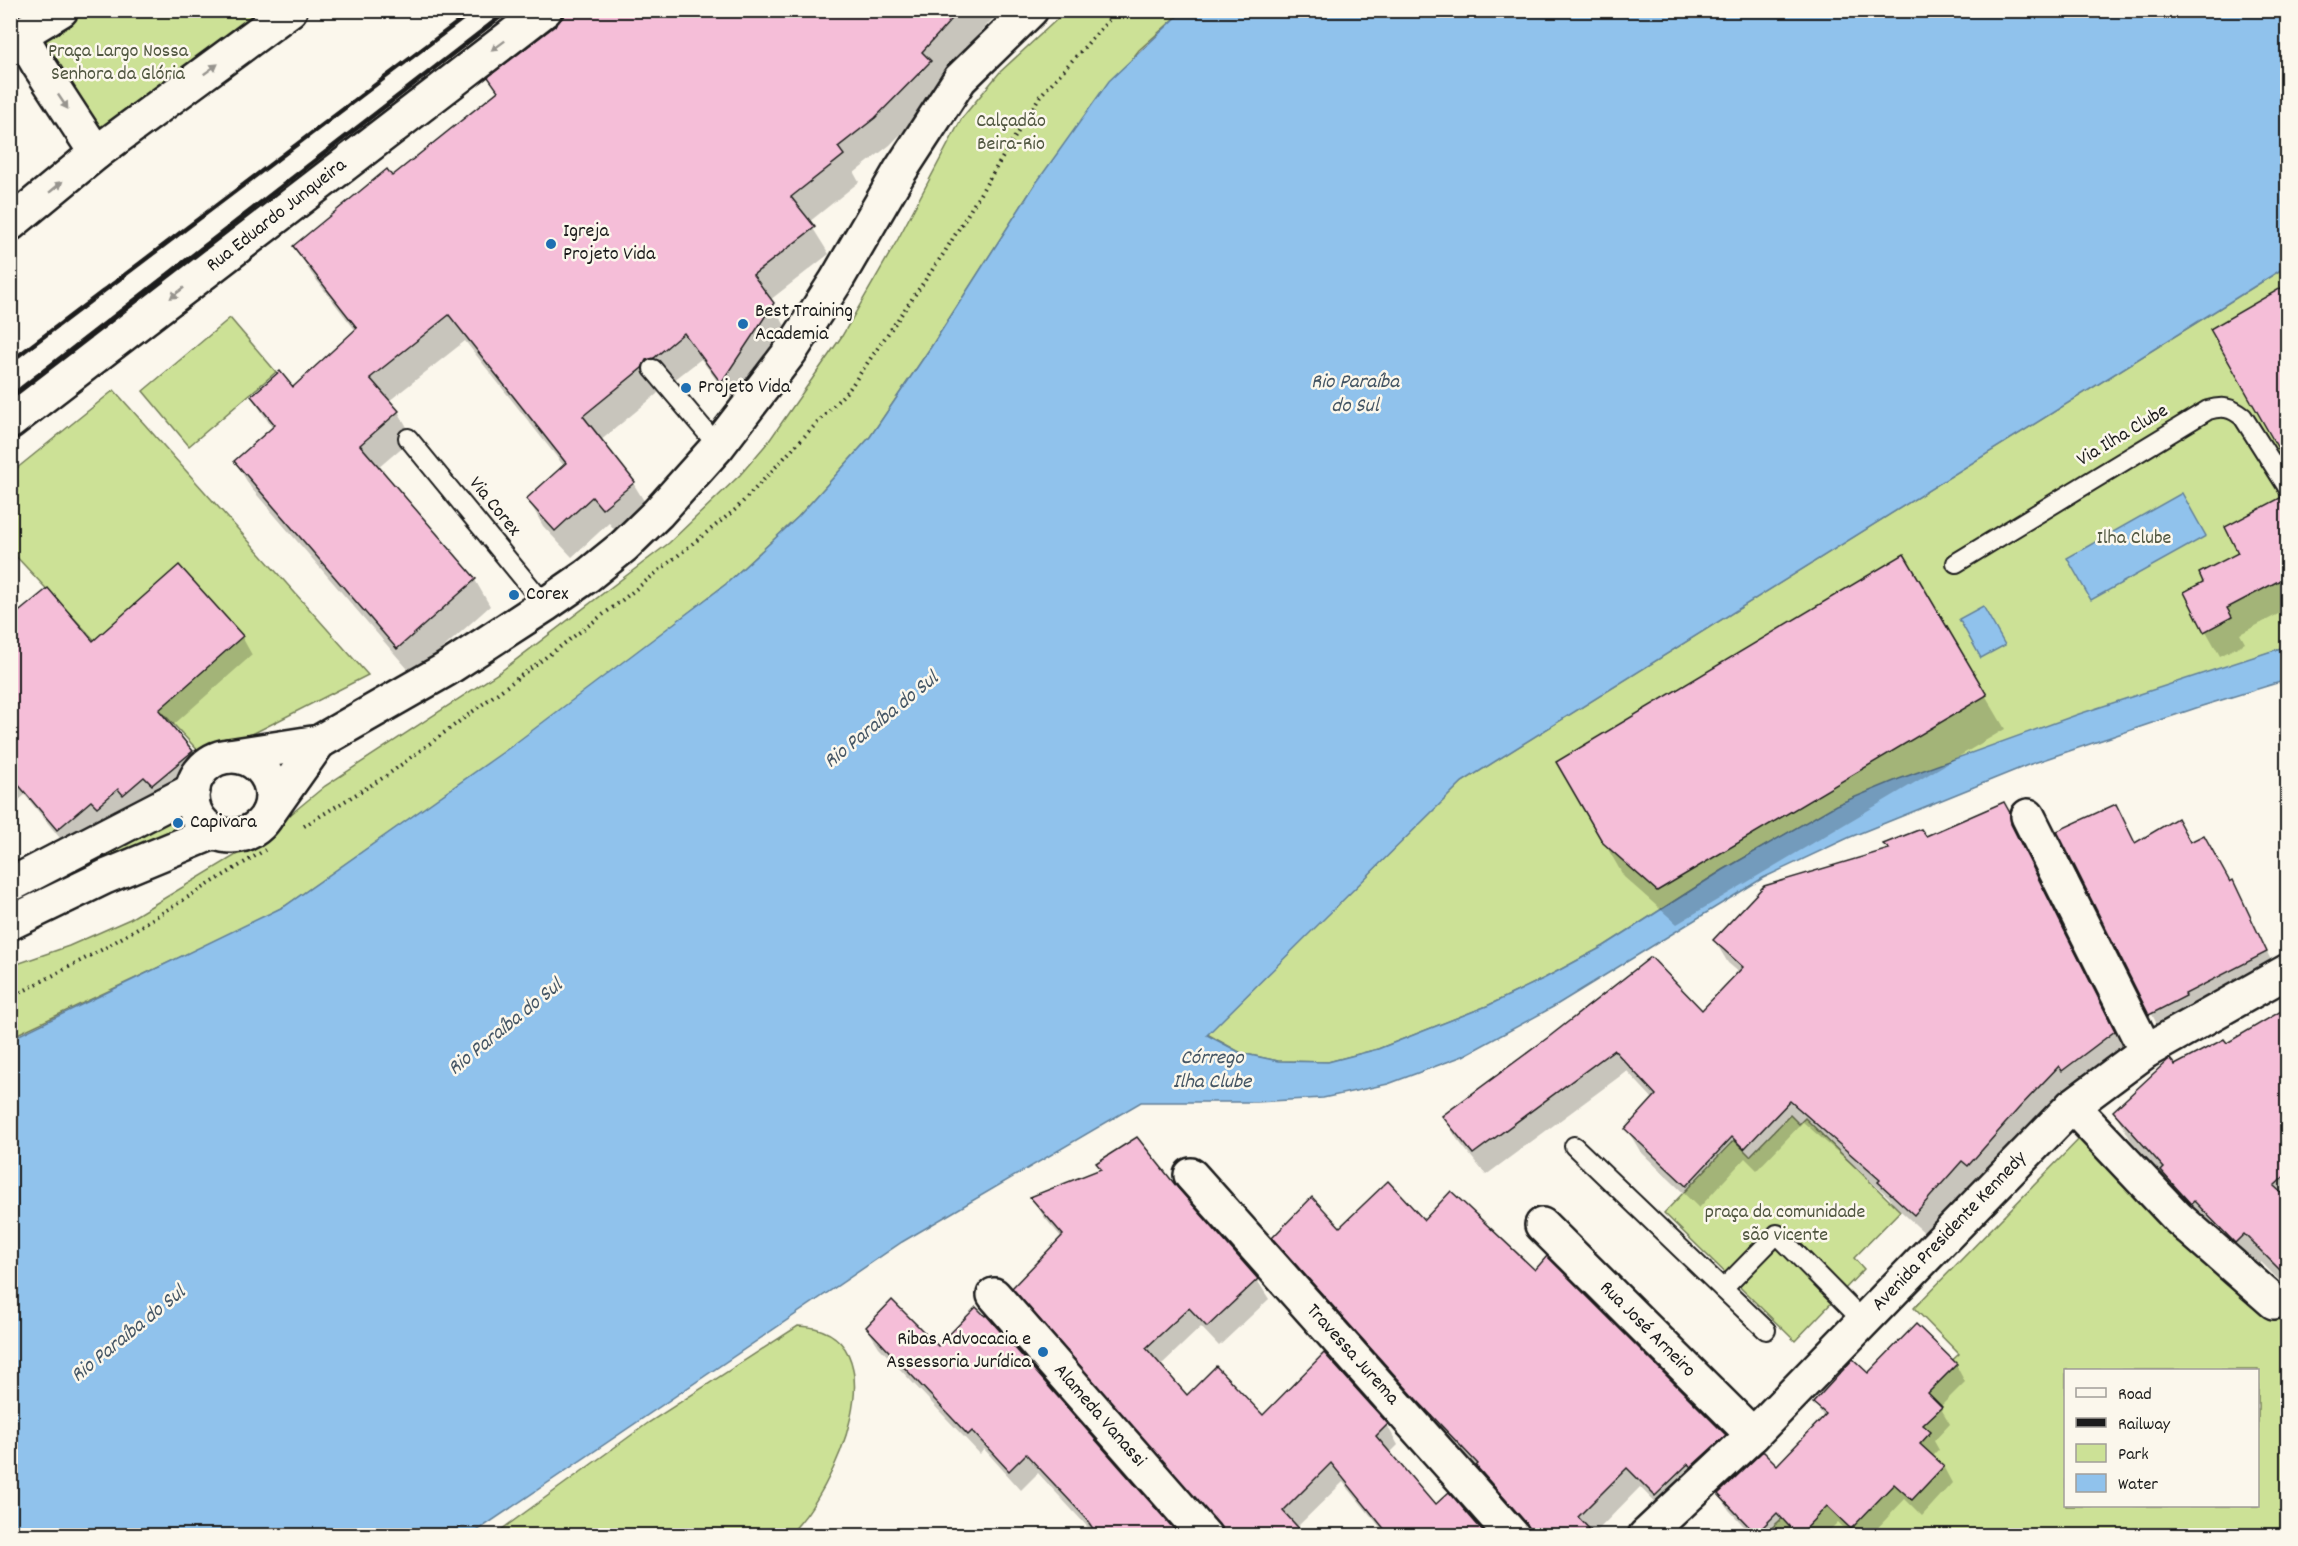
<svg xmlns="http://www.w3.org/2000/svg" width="2298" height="1546" font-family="Dekko,sans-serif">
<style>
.green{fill:#cce196;stroke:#747e59;stroke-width:1.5;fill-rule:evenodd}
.water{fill:#90c2ec;stroke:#628099;stroke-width:1.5}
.shadow{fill:#0003}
.building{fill:#f5bed8;stroke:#1c1c1c;stroke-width:1.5}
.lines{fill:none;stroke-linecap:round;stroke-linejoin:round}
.lane-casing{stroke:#1c1c1c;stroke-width:22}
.street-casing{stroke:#1c1c1c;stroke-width:38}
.secondary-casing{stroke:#1c1c1c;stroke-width:38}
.path{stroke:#1c1c1c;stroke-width:4;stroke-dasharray:1.5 4.5;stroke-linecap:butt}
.lane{stroke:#fbf7ec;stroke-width:18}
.street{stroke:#fbf7ec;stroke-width:33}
.secondary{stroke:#fbf7ec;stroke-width:33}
.rail{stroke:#1c1c1c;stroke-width:4.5}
.oneway{fill:#97948e}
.poi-dot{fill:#1f6fb2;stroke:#fbf7ec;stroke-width:2}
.labels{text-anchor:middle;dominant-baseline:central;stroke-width:5;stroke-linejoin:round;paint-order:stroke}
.park-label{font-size:20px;fill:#515741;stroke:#fbf7ec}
.street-label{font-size:20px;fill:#1c1c1c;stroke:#fbf7ec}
.poi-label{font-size:20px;fill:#1c1c1c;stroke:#fbf7ec;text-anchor:start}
.water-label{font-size:21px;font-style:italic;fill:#455665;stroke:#fbf7ec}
</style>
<rect width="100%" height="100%" fill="#fbf7ec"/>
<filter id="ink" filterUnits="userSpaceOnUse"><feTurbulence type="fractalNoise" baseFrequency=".0167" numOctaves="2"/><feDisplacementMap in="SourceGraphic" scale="12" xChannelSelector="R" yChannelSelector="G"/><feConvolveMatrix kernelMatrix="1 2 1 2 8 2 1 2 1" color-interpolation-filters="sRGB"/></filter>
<g filter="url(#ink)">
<!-- green -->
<g class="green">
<polygon points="71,11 266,11 109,139 34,37"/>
<polygon points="1066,11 1183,11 1139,50 1034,186 931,347 870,437 798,517 726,584 518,743 285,906 263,918 11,1037 11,966 69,946 130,919 256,843 325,786 500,672 669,543 740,475 769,441 842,336 898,239 962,118 1000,72"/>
<polygon points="2287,266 2287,646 1837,805 1723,870 1604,946 1545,978 1487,1006 1378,1049 1328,1062 1278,1061 1241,1053 1207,1034 1462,782"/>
<polygon points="230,318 276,372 189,446 143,391"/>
<polygon points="114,390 368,675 205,758 11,551 11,473"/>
<polygon points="176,813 182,814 190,824 190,830 186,835 97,859"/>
<polygon points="1790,1115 1799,1124 1805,1118 1900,1211 1854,1258 1864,1269 1795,1341 1664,1213 1734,1140 1750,1156"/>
<path d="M 2087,1131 L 2266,1305 L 2287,1319 L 2287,1535 L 1763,1536 L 1959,1354 L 1914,1308 ZM 2066,1370 L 2258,1370 L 2258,1506 L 2066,1506 Z"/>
<path d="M 798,1326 C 906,1330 834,1496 788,1535 L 494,1535 L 648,1423 Z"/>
</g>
<!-- water -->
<g class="water">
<polygon points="1183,11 2288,11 2287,266 1462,782 1207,1035 1241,1053 1278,1061 1328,1062 1378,1049 1487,1006 1545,978 1604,946 1723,870 1836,805 1899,779 2079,714 2287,646 2287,680 2202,706 2028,765 1848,838 1763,878 1553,1007 1463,1056 1388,1084 1323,1098 1256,1102 1141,1102 902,1242 471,1535 11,1535 11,1039 285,906 509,748 726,584 798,517 870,437 931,347 1034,186 1109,81"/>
<polygon points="2182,493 2206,536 2091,600 2067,558"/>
<polygon points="1983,606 2005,645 1981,658 1959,619"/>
</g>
<!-- shadow -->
<g class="shadow">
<polygon points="18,10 34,10 24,18"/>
<polygon points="570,10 1001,10 938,77 945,89 890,145 854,173 859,182 809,222 829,254 770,300 788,331 737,408 701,359 669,384 661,387 657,394 600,441 633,483 649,509 618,534 609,523 572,557 543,526 528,499 564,466 465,341 389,401 398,411 413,438 378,468 475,580 490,606 413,675 251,488 235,461 273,429 252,397 293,390 356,331 311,273 295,246 392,178 498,92 490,78 558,26 564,15"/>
<polygon points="2288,518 2288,609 2240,634 2245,643 2220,656 2206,631 2205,582"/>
<polygon points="1904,556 2005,729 1677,924 1624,877 1558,762"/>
<polygon points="10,614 14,618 93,643 242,637 252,655 171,727 192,752 202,770 163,803 108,824 103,818 68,848 25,795 10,807"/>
<polygon points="2004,804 2022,837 2023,848 2126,1053 1928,1236 1893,1204 1889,1197 1803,1122 1757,1170 1745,1158 1699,1208 1640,1151 1627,1129 1654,1100 1627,1071 1486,1175 1457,1139 1444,1117 1702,1012 1740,973 1728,963 1715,941 1889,851 1885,844 1925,838"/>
<polygon points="2116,806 2136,844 2190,844 2230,884 2232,882 2277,972 2162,1034 2059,832"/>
<polygon points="2288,1009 2288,1289 2261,1262 2252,1271 2180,1201 2169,1182 2131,1140 2114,1111 2174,1067 2227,1045"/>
<polygon points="1098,1164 1176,1188 1257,1280 1269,1299 1219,1346 1201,1327 1160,1366 1187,1397 1263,1417 1324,1355 1387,1425 1398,1445 1389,1454 1435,1507 1485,1536 1371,1536 1380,1527 1343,1482 1296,1528 1304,1536 1225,1536 1026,1307 1014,1288 1062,1238 1044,1217 1033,1198 1102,1170"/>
<polygon points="1424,1223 1535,1272 1725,1436 1737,1456 1668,1516 1640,1487 1593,1535 1532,1534 1490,1487 1482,1474 1429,1420 1286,1259 1274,1238 1340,1229"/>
<polygon points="867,1328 938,1348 1178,1536 1096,1536 1038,1473 1021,1490 984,1449 980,1454 879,1347"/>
<polygon points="1956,1365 1965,1382 1940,1407 1950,1424 1934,1441 1939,1450 1932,1457 1943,1466 1952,1483 1922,1516 1905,1499 1870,1536 1852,1536 1838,1522 1824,1536 1753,1536 1729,1510 1719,1494 1777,1467 1824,1418 1815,1403 1868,1375"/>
</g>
<!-- building -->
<g class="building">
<polygon points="569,10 960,10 922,52 931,61 875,118 838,147 844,155 791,197 815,227 753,275 774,303 721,383 684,333 654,358 646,360 642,368 583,416 635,482 602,509 592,497 555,531 526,499 566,463 449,315 370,378 399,411 360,445 476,579 397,649 234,461 275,425 251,396 280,371 293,387 357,328 293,246 387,169 392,176 498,91 488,77 556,25"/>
<polygon points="2288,284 2288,466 2210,329"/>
<polygon points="2282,497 2288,499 2288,576 2227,608 2232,617 2204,632 2184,592 2203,582 2199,573 2238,553 2225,527"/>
<polygon points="1904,554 1987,695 1657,891 1603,843 1556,762"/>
<polygon points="179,565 243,636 159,710 193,751 152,785 144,777 123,795 118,789 97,807 91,801 57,830 10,775 10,619 48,588 93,641"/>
<polygon points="2004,802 2010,813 2011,824 2115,1031 2062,1071 2059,1066 2019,1108 1968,1166 1962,1161 1914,1215 1878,1182 1880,1180 1790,1101 1744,1149 1732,1137 1686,1186 1625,1129 1656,1095 1614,1050 1473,1154 1442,1116 1550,1036 1651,957 1702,1010 1743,967 1713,940 1764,886 1889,849 1883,844 1921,829 1926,836"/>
<polygon points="2116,804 2135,843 2177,818 2190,842 2204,835 2230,882 2233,880 2267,952 2185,994 2186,996 2149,1015 2057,831"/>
<polygon points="2288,1007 2288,1173 2274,1186 2288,1199 2288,1278 2244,1234 2235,1243 2194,1201 2191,1204 2161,1171 2164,1168 2113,1111 2168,1060 2170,1059 2175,1065 2224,1039 2227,1043"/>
<polygon points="1137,1137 1177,1187 1258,1279 1207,1327 1189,1308 1146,1348 1187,1395 1216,1366 1263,1415 1324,1353 1388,1424 1376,1436 1435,1505 1449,1492 1487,1536 1390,1536 1331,1463 1283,1511 1306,1536 1228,1536 1012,1288 1063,1235 1030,1197 1101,1169 1096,1163"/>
<polygon points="1388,1181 1424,1220 1451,1191 1535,1270 1547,1256 1726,1435 1691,1467 1688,1464 1655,1496 1627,1468 1578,1517 1596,1536 1531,1536 1527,1524 1476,1466 1478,1464 1416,1399 1272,1238 1312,1197 1340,1227"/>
<polygon points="892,1300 938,1346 976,1307 985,1316 986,1315 1180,1536 1098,1536 1085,1517 1026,1454 1009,1471 972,1431 968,1435 866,1327"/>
<polygon points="1916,1324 1957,1364 1928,1393 1942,1407 1923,1425 1931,1432 1920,1444 1944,1466 1912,1500 1894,1484 1851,1529 1827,1506 1798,1536 1777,1513 1756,1534 1718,1494 1762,1452 1764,1452 1777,1465 1826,1414 1813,1403 1853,1359 1868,1373"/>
</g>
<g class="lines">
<defs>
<g id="lane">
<polyline points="653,369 718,446"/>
<polyline points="408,438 545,605"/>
<path d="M 1956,563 L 2208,410 C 2222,406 2231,407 2243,417 L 2288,488"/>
<polyline points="1574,1146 1723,1289 1777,1234 1863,1321"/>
<polyline points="1723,1289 1766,1330"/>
</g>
<g id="street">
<polyline points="10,422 545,10"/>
<polyline points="2028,816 2146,1051"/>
<polyline points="10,923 105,877 214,832"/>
<polyline points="2072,1106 2178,1218 2274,1302"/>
<polyline points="1191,1175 1513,1536"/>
<polyline points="1542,1225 1753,1435"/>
<polyline points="994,1295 1205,1536"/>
</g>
<g id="secondary">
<polyline points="21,35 38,64 96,153"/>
<polyline points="10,41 61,10"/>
<polyline points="10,224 96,153 290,10"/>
<polyline points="229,756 319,742 445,670 545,605 587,576 624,546 658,513 718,446 790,352 836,281 900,171 960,79 1031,10"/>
<circle cx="232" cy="796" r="40"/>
<polyline points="268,814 319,742"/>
<polyline points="10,885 193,790"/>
<polyline points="1645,1536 1753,1435 2072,1106 2146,1051 2288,971"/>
</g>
</defs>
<!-- lane casing -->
<use href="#lane" class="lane-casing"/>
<!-- street casing -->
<use href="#street" class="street-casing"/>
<!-- secondary casing -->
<use href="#secondary" class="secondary-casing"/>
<!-- path -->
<g class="path">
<polyline points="304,826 386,776 616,605 736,509 850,388 944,253 1040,96 1118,10"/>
<polyline points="10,998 105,948 265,850"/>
</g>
<!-- lane -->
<use href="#lane" class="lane"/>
<!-- street -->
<use href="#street" class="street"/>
<!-- secondary -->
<use href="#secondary" class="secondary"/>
<!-- rail -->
<g class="rail">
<polyline points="10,362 474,10"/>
<polyline points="10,397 509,10"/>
</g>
</g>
<!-- one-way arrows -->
<defs><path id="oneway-solid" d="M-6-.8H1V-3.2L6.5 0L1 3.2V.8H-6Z" transform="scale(1.5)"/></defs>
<g class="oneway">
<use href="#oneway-solid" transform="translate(498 46) rotate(143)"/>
<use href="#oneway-solid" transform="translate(211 69) rotate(-36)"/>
<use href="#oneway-solid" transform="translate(63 102) rotate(56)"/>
<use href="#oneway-solid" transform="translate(56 187) rotate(-40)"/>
<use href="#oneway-solid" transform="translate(177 293) rotate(142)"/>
</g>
</g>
<!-- markers -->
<g class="poi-dot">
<circle cx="551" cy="244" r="6"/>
<circle cx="743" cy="324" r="6"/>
<circle cx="686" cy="388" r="6"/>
<circle cx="514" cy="595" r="6"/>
<circle cx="178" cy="823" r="6"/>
<circle cx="1043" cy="1352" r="6"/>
</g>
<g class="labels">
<!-- park labels -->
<g class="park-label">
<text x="118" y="52">Praça Largo Nossa<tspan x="118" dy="23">Senhora da Glória</tspan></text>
<text x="1011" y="122">Calçadão<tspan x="1011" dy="23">Beira-Rio</tspan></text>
<text x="2134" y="539">Ilha Clube</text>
<text x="1785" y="1213">praça da comunidade<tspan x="1785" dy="23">são vicente</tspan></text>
</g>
<!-- street labels -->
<g class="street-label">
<text transform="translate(277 216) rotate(-38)">Rua Eduardo Junqueira</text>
<text transform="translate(2123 436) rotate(-31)">Via Ilha Clube</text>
<text transform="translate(494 507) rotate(51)">Via Corex</text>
<text transform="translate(1950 1232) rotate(-46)">Avenida Presidente Kennedy</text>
<text transform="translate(1647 1330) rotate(45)">Rua José Arneiro</text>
<text transform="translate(1352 1355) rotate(48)">Travessa Jurema</text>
<text transform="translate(1099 1416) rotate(49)">Alameda Vanassi</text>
</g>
<!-- poi labels -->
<g class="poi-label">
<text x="563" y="232">Igreja<tspan x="563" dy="23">Projeto Vida</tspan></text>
<text x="755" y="312">Best Training<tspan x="755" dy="23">Academia</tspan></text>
<text x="698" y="388">Projeto Vida</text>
<text x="526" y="595">Corex</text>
<text x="190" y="823">Capivara</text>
<text x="1031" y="1340" text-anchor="end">Ribas Advocacia e<tspan x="1031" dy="23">Assessoria Jurídica</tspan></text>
</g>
<!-- water labels -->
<g class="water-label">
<text x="1355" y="383">Rio Paraíba<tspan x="1355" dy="24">do Sul</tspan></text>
<text transform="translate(882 721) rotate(-39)">Rio Paraíba do Sul</text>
<text transform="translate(506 1028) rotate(-39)">Rio Paraíba do Sul</text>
<text x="1212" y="1059">Córrego<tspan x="1212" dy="24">Ilha Clube</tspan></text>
<text transform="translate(129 1335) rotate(-39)">Rio Paraíba do Sul</text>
</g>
</g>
<!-- margin -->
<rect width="2298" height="1546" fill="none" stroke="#fbf7ec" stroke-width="36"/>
<rect x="18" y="18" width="2262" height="1510" fill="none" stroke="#1c1c1c" stroke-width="2" filter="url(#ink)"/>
<!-- legend -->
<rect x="2064" y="1369" width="195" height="138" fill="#fbf7ec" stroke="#a29f99" stroke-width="1.5"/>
<rect x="2076" y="1388" width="30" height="9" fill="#fbf7ec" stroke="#a29f99" stroke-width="1.5"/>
<text x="2118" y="1399" font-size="18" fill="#1c1c1c">Road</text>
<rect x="2076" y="1418" width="30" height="9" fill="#1c1c1c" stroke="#a29f99" stroke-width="1.5"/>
<text x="2118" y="1429" font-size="18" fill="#1c1c1c">Railway</text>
<rect x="2076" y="1444" width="30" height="18" fill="#cce196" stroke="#a29f99" stroke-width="1.5"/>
<text x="2118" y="1459" font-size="18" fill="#1c1c1c">Park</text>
<rect x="2076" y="1474" width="30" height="18" fill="#90c2ec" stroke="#a29f99" stroke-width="1.5"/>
<text x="2118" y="1489" font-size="18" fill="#1c1c1c">Water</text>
</svg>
